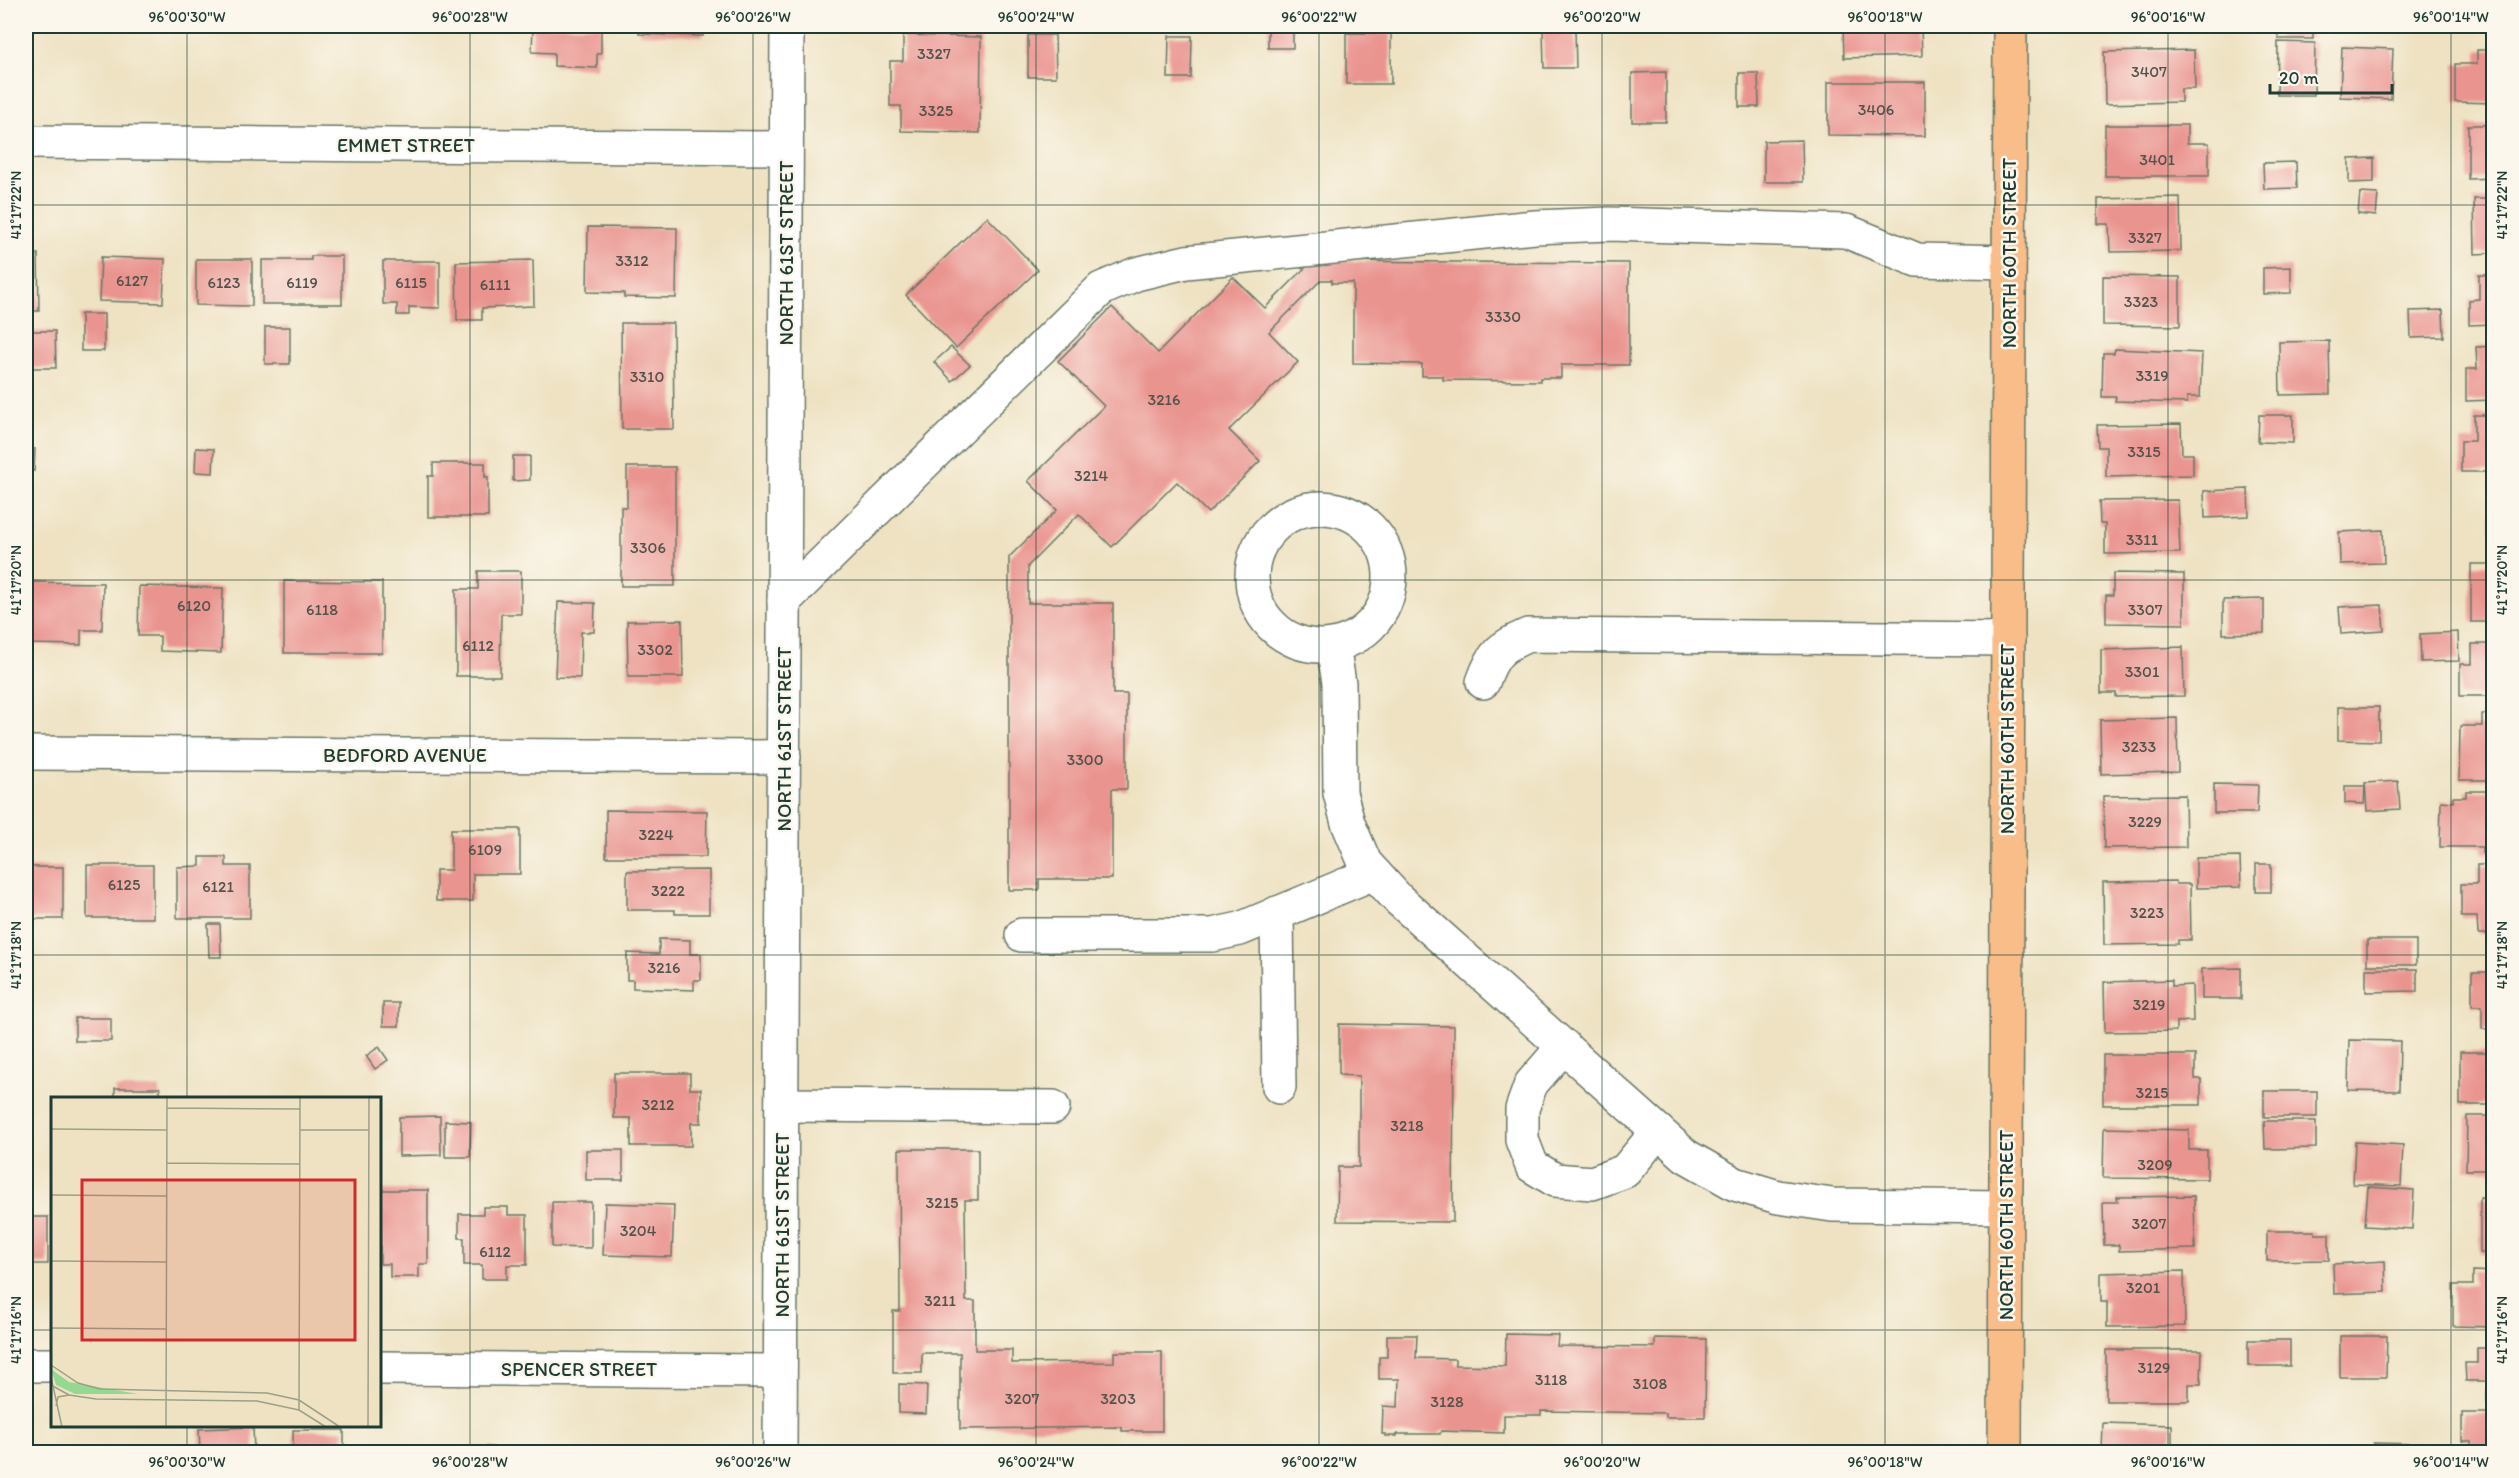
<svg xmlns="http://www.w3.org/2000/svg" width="2519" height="1478" font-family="Itim,sans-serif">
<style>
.building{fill:#ea9490}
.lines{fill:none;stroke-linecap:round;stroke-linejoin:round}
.minor-casing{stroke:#677766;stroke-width:36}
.major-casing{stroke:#677766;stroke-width:36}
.minor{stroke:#fff;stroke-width:33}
.major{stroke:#f8bd89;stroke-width:33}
.ticks{fill:none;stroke:#1f3d34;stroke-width:1.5;stroke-opacity:0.45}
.labels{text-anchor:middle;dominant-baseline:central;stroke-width:5;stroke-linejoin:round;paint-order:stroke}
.number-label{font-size:16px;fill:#52534b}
.street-label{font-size:20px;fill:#1f3d34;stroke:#fbf7ec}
.inset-road{fill:none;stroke:#9ba089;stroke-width:1.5}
.view{fill:#d62828;fill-opacity:0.15;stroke:#d62828;stroke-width:3}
.inset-edge{fill:none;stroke:#1f3d34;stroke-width:3}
.neatline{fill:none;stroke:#1f3d34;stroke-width:2}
.ticks-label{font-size:15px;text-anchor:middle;fill:#1f3d34}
</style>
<rect width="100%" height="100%" fill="#fbf7ec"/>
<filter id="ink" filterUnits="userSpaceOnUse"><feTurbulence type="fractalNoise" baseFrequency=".0167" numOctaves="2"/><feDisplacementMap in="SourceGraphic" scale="12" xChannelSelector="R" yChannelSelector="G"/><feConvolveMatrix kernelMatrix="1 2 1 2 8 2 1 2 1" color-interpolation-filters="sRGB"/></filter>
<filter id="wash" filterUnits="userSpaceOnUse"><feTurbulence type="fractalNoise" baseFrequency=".008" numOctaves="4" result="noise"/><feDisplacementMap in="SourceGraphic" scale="24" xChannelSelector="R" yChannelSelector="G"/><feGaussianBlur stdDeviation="1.35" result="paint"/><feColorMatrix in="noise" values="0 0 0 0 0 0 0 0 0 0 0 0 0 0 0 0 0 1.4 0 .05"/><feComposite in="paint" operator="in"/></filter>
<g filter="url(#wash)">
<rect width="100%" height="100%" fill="#eee2c2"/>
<g id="blocks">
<!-- building -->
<g class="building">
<polygon points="533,26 601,26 601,53 597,53 597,68 554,66 554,53 532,52"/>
<polygon points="639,26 703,26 703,36 639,34"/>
<rect x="1268" y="26" width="25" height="22"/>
<polygon points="1843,26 1921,26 1922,56 1844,58"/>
<polygon points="2117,26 2186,26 2186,30 2117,29"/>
<rect x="2278" y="26" width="35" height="13"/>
<polygon points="1543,29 1575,29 1576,68 1544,68"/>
<rect x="1346" y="33" width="45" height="51"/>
<polygon points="903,35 981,37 980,133 901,131 901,106 890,106 890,61 903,61"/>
<polygon points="1028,35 1055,35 1056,77 1028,77"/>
<polygon points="1169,36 1192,36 1191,78 1168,78"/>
<polygon points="2278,42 2315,43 2314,95 2277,95"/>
<polygon points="2342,47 2393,49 2391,99 2340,97"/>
<polygon points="2194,50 2195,89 2181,89 2181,102 2105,104 2104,52"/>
<polygon points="2477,50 2494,50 2494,103 2455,102 2455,64 2477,64"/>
<polygon points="1666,72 1666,122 1632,122 1632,73"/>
<polygon points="1739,73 1758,73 1759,107 1739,107"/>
<polygon points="1828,82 1925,82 1925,136 1828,135"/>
<polygon points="2105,125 2187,125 2187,143 2209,143 2209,176 2105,176"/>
<polygon points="2468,125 2494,125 2494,178 2468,179"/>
<polygon points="1802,140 1803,182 1764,182 1764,141"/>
<polygon points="2374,158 2374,182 2349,183 2349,159"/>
<polygon points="2296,162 2297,188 2264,189 2263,163"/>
<polygon points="2360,193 2378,194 2376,216 2358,214"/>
<polygon points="2180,197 2181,251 2110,252 2109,224 2098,224 2098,199"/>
<polygon points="2474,199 2494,199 2494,253 2475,254"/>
<polygon points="987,217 1038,270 956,348 906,295"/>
<polygon points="588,227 677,228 676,298 624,297 624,293 587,292"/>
<polygon points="26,254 38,254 39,311 26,311"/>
<polygon points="311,256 342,256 342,304 262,304 262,260 311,260"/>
<polygon points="101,257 165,259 163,303 99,301"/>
<polygon points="196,259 252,259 252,306 196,305"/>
<polygon points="533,260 534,306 482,308 482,320 457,320 456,262"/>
<polygon points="383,261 440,261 440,308 409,307 409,315 397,315 397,304 383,304"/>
<polygon points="1312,261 1629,263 1629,365 1561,365 1561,378 1540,378 1540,381 1443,380 1443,376 1422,376 1422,364 1353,363 1353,283 1332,283 1332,280 1321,280 1269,332 1298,362 1229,430 1260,461 1208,513 1177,482 1112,547 1079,514 1028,566 1028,603 1113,603 1113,694 1127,694 1127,789 1112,789 1112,879 1039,879 1039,890 1009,890 1009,557 1057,510 1028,481 1104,406 1058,361 1112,307 1158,353 1233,277 1265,308"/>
<polygon points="2291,267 2291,293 2263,294 2263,268"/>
<polygon points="2479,275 2494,275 2494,324 2469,325 2469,300 2479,299"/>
<polygon points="2103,276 2180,277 2180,326 2103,325"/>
<polygon points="2443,310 2444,337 2411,338 2410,311"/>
<rect x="81" y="314" width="23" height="37"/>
<polygon points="621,323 673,323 674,429 622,429"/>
<rect x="265" y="327" width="25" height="37"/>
<polygon points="30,331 55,331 56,368 30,368"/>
<polygon points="2329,341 2330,394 2280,395 2279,342"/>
<polygon points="2494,346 2494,400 2466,401 2466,369 2477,369 2476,347"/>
<polygon points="951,347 970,365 952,381 934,362"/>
<polygon points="2115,349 2202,353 2200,397 2187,397 2187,403 2115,401 2116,397 2102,397 2103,353 2114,353"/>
<polygon points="2259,415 2293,415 2293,443 2258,442"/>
<polygon points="2474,415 2494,415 2494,472 2461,472 2461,441 2474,441"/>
<polygon points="2181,424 2182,454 2193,454 2193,475 2106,477 2106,447 2098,447 2097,425"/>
<polygon points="26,448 35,449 34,471 26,471"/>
<polygon points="196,448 214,449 213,473 195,472"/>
<polygon points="513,456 530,456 530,480 513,481"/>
<polygon points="433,463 485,463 485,477 488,477 488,517 428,517 428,476 433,476"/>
<polygon points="627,467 675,467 675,586 621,586 621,507 627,507"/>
<polygon points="2494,484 2494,548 2491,548 2490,485"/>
<polygon points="2248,489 2249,516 2205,518 2204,491"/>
<polygon points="2178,500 2180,553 2105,554 2105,524 2100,524 2099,501"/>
<polygon points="2383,530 2384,563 2340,564 2339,532"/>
<rect x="2471" y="564" width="23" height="58"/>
<polygon points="478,571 521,571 521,614 501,614 500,676 456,676 456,589 478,589"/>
<polygon points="2113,573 2184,574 2184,624 2106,623 2106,595 2113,595"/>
<polygon points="284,581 382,582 382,653 284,653"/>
<polygon points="26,582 103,583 102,630 81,630 81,645 26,644"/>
<polygon points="139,586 223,588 221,653 160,651 160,636 138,636"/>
<polygon points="2264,599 2264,633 2223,634 2223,600"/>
<polygon points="558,602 595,603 594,632 581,632 580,678 555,677"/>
<polygon points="2382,605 2384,631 2341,634 2339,607"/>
<polygon points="682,620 683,677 628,677 627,621"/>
<polygon points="2458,632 2459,661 2421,662 2420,634"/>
<polygon points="2472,644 2494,644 2494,696 2460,696 2460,664 2472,664"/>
<polygon points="2183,647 2184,696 2116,697 2116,693 2101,693 2101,650"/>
<polygon points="2338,707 2379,707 2379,741 2338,740"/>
<polygon points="2482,714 2494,714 2494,780 2459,780 2460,726 2482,726"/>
<polygon points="2177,718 2178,772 2101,774 2100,720"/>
<polygon points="2398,781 2400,809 2367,811 2365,783"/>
<polygon points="2214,784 2258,785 2257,813 2214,813"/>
<polygon points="2345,786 2365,786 2364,804 2345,803"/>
<polygon points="2466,791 2494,791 2494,853 2482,853 2482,847 2440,847 2441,801 2453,802 2453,797 2466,797"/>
<polygon points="2185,795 2186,847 2104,848 2103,796"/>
<polygon points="606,810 707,811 706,857 606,857"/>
<polygon points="451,829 520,829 520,874 473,874 473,901 436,901 436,870 451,870"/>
<polygon points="200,857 226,857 226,866 250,866 250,918 177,918 177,867 200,866"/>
<polygon points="2240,857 2241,887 2196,888 2196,858"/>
<rect x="2256" y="864" width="15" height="28"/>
<rect x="87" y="865" width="66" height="53"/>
<polygon points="2477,865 2494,865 2494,934 2478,934 2477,917 2461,917 2461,884 2477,884"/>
<rect x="26" y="867" width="37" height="52"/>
<polygon points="709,870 709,914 675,914 675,910 627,910 627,871"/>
<polygon points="2176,881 2176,884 2190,884 2191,940 2178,940 2178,944 2104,945 2103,882"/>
<polygon points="208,924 220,924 221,957 209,957"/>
<polygon points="659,939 690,940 690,954 701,954 701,980 694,980 694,990 633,988 633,980 627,980 627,953 659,954"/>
<rect x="2367" y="940" width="49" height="25"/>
<polygon points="2241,968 2241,999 2202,999 2202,969"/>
<polygon points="2366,969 2417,969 2417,991 2366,992"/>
<polygon points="2472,972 2494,972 2494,1029 2482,1029 2482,1006 2472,1006"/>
<polygon points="2172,980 2172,986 2192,985 2193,1021 2176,1022 2176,1031 2105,1032 2104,982"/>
<rect x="383" y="1003" width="16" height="23"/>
<rect x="75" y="1018" width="36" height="23"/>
<polygon points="1339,1024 1454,1026 1453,1222 1337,1221 1338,1167 1359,1167 1359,1076 1339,1075"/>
<polygon points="2349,1040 2400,1041 2399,1091 2348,1090"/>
<polygon points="379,1047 388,1060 375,1069 366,1056"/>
<rect x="2460" y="1052" width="34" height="53"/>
<polygon points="2103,1055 2195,1055 2195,1079 2201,1079 2201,1105 2103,1105"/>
<polygon points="614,1073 690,1073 690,1089 701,1089 701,1123 691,1123 691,1146 631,1146 631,1118 614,1118"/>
<rect x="115" y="1088" width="45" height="10"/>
<rect x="2264" y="1091" width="53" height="26"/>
<polygon points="440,1116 441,1155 399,1156 399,1117"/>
<polygon points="2467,1116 2494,1116 2494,1170 2466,1170"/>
<polygon points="445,1121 471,1122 470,1157 445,1157"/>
<polygon points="2264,1121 2316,1121 2316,1148 2265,1149"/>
<polygon points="2104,1128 2189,1130 2189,1150 2207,1150 2207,1179 2103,1178"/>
<polygon points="2355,1142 2403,1145 2401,1186 2353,1184"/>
<polygon points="899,1149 978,1149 978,1200 965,1200 966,1301 975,1301 975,1350 1012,1350 1012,1363 1114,1362 1114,1352 1162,1352 1162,1431 1122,1431 1122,1427 960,1429 960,1353 922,1353 922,1373 893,1373 893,1311 900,1311"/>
<rect x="586" y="1150" width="37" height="30"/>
<polygon points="2368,1187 2414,1190 2412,1229 2365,1226"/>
<polygon points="380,1190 428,1190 428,1264 419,1264 419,1277 390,1277 390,1264 380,1264"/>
<polygon points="2194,1196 2195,1249 2119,1251 2119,1245 2104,1245 2103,1202 2118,1202 2117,1197"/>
<rect x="2480" y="1197" width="14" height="56"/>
<polygon points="552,1202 591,1202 591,1248 552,1247"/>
<polygon points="605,1203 674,1205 672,1257 603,1255"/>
<polygon points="483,1207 508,1207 508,1215 527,1215 527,1265 507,1265 507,1279 482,1279 482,1265 464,1265 464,1238 459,1238 459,1214 483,1214"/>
<rect x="26" y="1217" width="22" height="47"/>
<polygon points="2267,1231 2315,1231 2315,1234 2329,1234 2329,1260 2267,1261"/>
<polygon points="2385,1261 2386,1292 2334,1294 2333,1264"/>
<polygon points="2184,1271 2185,1326 2107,1327 2107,1302 2101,1302 2101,1273"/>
<polygon points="2473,1271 2494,1272 2494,1327 2453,1326 2453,1285 2473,1285"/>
<polygon points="1506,1334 1558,1335 1557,1346 1655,1347 1655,1338 1706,1339 1705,1417 1666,1417 1666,1413 1541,1411 1541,1415 1504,1415 1504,1433 1441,1431 1440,1434 1397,1434 1397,1436 1385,1436 1386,1434 1382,1434 1383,1406 1398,1407 1399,1379 1379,1379 1379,1357 1387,1357 1387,1335 1417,1335 1416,1358 1455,1359 1455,1365 1505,1366"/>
<polygon points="2340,1336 2387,1336 2386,1377 2340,1377"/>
<rect x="2248" y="1340" width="42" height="26"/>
<polygon points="2477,1348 2494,1348 2494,1403 2487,1403 2487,1381 2466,1381 2465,1363 2477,1363"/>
<polygon points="2106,1350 2202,1350 2201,1384 2189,1384 2189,1401 2106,1401"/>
<polygon points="899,1384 927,1385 926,1414 899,1413"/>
<polygon points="2462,1413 2494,1413 2494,1452 2472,1452 2471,1441 2462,1441"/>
<polygon points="2103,1423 2172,1425 2172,1452 2102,1452"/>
<polygon points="253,1427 254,1452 200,1452 199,1429"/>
<rect x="293" y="1430" width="51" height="22"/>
<polygon points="2373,1443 2419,1444 2419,1452 2373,1452"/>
<rect x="471" y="1447" width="22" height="5"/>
</g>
</g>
</g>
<g filter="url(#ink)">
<use href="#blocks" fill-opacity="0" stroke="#677766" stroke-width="1.5"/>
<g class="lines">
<defs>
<g id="minor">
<polyline points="26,142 786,148"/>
<circle cx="1321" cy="577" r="69"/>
<polyline points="784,601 1101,289 1136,274 1186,262 1535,227 1609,224 1846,231 1917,260 2009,262"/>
<polyline points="1333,645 1339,683 1340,793 1348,823 1365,863 1398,899 1686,1156 1735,1184 1778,1197 1832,1205 2006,1207"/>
<path d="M 1483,682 C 1493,653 1500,647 1528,635 L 2008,639"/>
<polyline points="26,753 784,757"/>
<polyline points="1277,913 1279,1087"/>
<polyline points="1022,935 1212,935 1240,929 1374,873"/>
<polyline points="1564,1046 1531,1084 1522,1109 1522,1140 1532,1166 1555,1180 1592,1183 1625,1171 1658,1131"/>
<polyline points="782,1105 1053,1107"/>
<polyline points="26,1365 52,1365"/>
<polyline points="380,1368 779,1371"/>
<polyline points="780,1452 787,26"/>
</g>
<polyline id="major" points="2005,1452 2010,26"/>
</defs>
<!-- minor casing -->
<use href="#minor" class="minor-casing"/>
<!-- major casing -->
<use href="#major" class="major-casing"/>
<!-- minor -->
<use href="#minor" class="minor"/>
<!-- major -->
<use href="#major" class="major"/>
</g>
</g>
<!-- ticks -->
<path class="ticks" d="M 187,26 L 187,1098M 470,26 L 470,1452M 753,26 L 753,1452M 1036,26 L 1036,1452M 1319,26 L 1319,1452M 1602,26 L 1602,1452M 1885,26 L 1885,1452M 2168,26 L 2168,1452M 2451,26 L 2451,1452M 26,205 L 2494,205M 26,580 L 2494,580M 26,955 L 2494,955M 26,1330 L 52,1330M 380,1330 L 2494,1330M 187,1426 L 187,1452"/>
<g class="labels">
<!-- number labels -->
<g class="number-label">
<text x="934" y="53">3327</text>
<text x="2149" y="71">3407</text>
<text x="1876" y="109">3406</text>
<text x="936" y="110">3325</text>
<text x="2157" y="159">3401</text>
<text x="2145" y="237">3327</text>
<text x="632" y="260">3312</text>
<text x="132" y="280">6127</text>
<text x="224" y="282">6123</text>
<text x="302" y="282">6119</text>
<text x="411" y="282">6115</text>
<text x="495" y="284">6111</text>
<text x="2141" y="301">3323</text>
<text x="1503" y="316">3330</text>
<text x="2152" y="375">3319</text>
<text x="647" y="376">3310</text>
<text x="1164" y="399">3216</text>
<text x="2144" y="451">3315</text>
<text x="1091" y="475">3214</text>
<text x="2142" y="539">3311</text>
<text x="648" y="547">3306</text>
<text x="194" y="605">6120</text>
<text x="322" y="609">6118</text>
<text x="2145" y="609">3307</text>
<text x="478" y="645">6112</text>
<text x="655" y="649">3302</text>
<text x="2142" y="671">3301</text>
<text x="2139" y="746">3233</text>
<text x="1085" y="759">3300</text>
<text x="2145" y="821">3229</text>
<text x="656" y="834">3224</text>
<text x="485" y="849">6109</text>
<text x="124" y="884">6125</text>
<text x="218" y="886">6121</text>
<text x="668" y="890">3222</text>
<text x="2147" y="912">3223</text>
<text x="664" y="967">3216</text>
<text x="2149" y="1004">3219</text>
<text x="2152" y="1092">3215</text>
<text x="658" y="1104">3212</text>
<text x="1407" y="1125">3218</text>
<text x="2155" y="1164">3209</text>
<text x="942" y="1202">3215</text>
<text x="2149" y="1223">3207</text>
<text x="638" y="1230">3204</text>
<text x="495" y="1251">6112</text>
<text x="2143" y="1287">3201</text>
<text x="940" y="1300">3211</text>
<text x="2154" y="1367">3129</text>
<text x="1551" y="1379">3118</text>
<text x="1650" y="1383">3108</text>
<text x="1022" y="1398">3207</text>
<text x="1118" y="1398">3203</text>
<text x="1447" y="1401">3128</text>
</g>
<!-- street labels -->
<g class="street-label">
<text x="406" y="145">EMMET STREET</text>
<text transform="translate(786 253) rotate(-90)">NORTH 61ST STREET</text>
<text transform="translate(2009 253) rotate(-90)">NORTH 60TH STREET</text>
<text transform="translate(784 739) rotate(-90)">NORTH 61ST STREET</text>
<text transform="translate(2007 739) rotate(-90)">NORTH 60TH STREET</text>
<text x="405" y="755">BEDFORD AVENUE</text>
<text transform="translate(782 1225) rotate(-90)">NORTH 61ST STREET</text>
<text transform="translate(2006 1225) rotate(-90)">NORTH 60TH STREET</text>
<text x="579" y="1369">SPENCER STREET</text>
</g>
</g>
<!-- overview -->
<g transform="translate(51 1097)">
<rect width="330" height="330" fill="#eee2c2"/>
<path d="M 0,272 L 18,285 L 87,297 L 24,297 L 5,288 Z" fill="#93d992"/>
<path class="inset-road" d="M 116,11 L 249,12M 0,32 L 116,33M 249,33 L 318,33M 116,66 L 249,67M 0,98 L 116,99M 0,164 L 116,165M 0,231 L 115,232M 0,268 L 27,286 L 49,292 L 216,296 L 248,303 L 289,330M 0,280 L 11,330M 0,288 L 18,298 L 45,302 L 206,304 L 248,313 L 275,330M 5,309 L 7,300 L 18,298M 248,313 L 249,0M 115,330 L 116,0M 317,330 L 318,0"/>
<path class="view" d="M 31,83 L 304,83 L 304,243 L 31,243 Z"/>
<rect width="330" height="330" class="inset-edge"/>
</g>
<!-- margin -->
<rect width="2519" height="1478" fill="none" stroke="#fbf7ec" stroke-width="66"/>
<!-- scale -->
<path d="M2270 84v9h122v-9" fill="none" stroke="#1f3d34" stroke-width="3"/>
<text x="2279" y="84" font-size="18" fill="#1f3d34" stroke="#fbf7ec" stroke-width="4.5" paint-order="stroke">20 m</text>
<rect x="33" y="33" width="2453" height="1412" class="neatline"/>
<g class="ticks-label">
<text x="187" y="22">96°00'30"W</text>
<text x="470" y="22">96°00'28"W</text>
<text x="753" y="22">96°00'26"W</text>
<text x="1036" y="22">96°00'24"W</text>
<text x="1319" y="22">96°00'22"W</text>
<text x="1602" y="22">96°00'20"W</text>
<text x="1885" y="22">96°00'18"W</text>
<text x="2168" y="22">96°00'16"W</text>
<text x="2451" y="22">96°00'14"W</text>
<text transform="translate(16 205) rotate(-90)" y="5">41°17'22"N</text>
<text transform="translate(2502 205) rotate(-90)" y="5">41°17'22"N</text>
<text transform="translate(16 580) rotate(-90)" y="5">41°17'20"N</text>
<text transform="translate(2502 580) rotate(-90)" y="5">41°17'20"N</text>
<text transform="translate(16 955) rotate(-90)" y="5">41°17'18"N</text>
<text transform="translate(2502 955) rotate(-90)" y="5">41°17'18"N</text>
<text transform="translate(16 1330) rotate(-90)" y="5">41°17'16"N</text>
<text transform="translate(2502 1330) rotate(-90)" y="5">41°17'16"N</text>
<text x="187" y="1467">96°00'30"W</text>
<text x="470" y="1467">96°00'28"W</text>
<text x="753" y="1467">96°00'26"W</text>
<text x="1036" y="1467">96°00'24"W</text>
<text x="1319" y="1467">96°00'22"W</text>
<text x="1602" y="1467">96°00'20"W</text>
<text x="1885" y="1467">96°00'18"W</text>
<text x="2168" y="1467">96°00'16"W</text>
<text x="2451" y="1467">96°00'14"W</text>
</g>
</svg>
